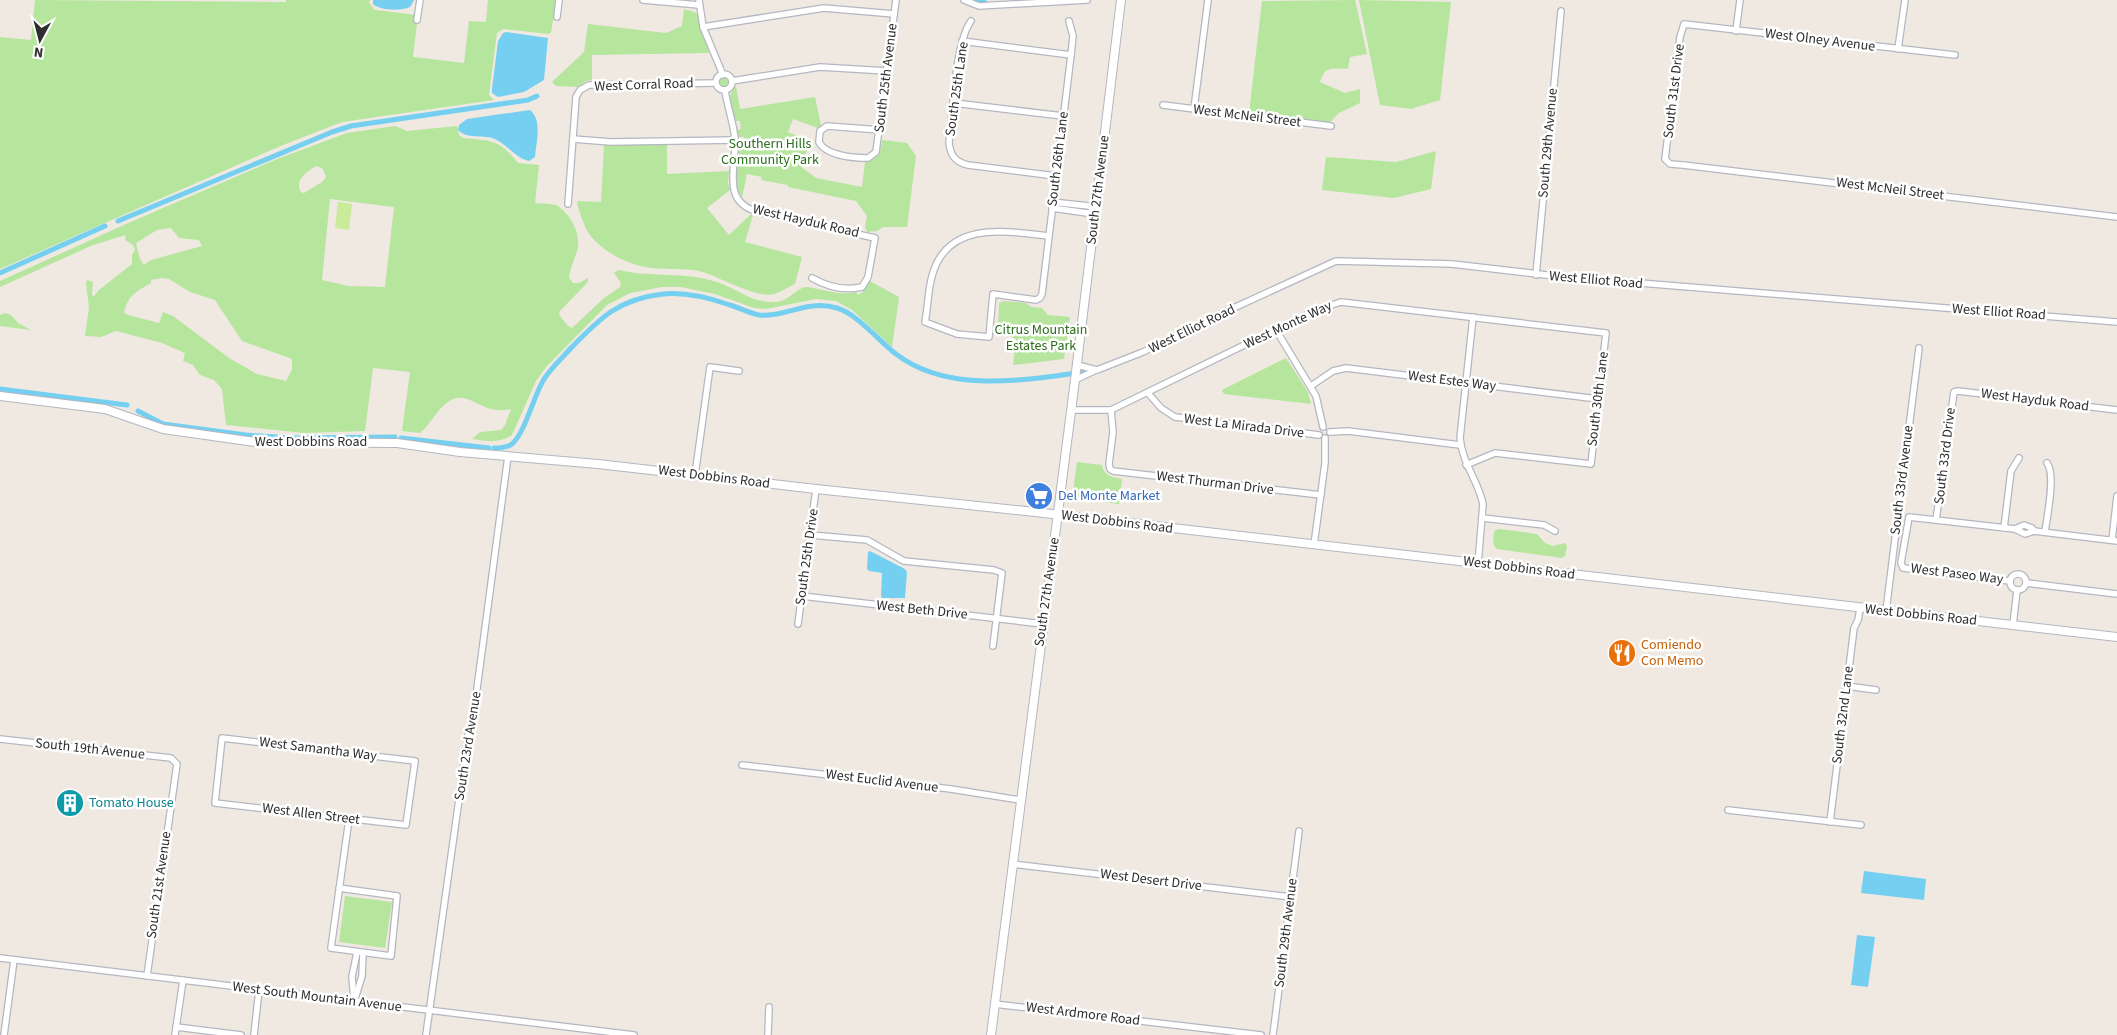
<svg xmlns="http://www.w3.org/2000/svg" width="2117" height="1035" font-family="'Source Sans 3',sans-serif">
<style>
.green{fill:#b6e59e;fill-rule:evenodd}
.pitch{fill:#c9ec9a}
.water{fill:#75cff0}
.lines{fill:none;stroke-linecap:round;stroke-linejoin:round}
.canal{stroke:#75cff0;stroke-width:5}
.street-casing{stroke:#b4b7c1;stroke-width:8}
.secondary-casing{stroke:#b4b7c1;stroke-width:10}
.street{stroke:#fff;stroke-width:5.5}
.secondary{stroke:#fff;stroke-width:8}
.labels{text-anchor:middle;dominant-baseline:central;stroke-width:5;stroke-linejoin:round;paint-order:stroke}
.street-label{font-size:14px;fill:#2e2e2e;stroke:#fff}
.park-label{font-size:14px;fill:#2c6e1b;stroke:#fff}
.shop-label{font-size:14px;fill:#366cbe;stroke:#fff;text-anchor:start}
.food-label{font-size:14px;fill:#c56008;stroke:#fff;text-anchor:start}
.culture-label{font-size:14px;fill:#0d838f;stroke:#fff;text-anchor:start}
</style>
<rect width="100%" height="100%" fill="#efe9e1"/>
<!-- green -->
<g class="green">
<polygon points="35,0 286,2 286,0 370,0 369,3 375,10 418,15 413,57 464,63 469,21 486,22 488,0 556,0 551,33 548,34 503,29 497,33 489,95 494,100 342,122 278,147 0,269 0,37 31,40"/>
<path d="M 1355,0 L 1367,54 L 1350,57 L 1348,69 C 1333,69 1325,65 1320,82 L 1345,93 L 1360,89 L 1360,103 L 1339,113 L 1327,125 L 1249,113 L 1262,1 Z"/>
<polygon points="1359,0 1451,2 1440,100 1411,109 1380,105"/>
<polygon points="684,9 694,12 697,14 709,52 708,53 592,55 592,80 586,81 578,87 556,86 552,82 584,52 588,24 666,33 682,26"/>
<circle cx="724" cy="82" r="7"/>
<path d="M 736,86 L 740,109 L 815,97 L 821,125 L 818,128 L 793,119 L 788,132 L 804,139 L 809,146 L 800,166 L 816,178 L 862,187 L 865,162 C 878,160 881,151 882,140 L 907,143 L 916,156 L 907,227 L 883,227 L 877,231 L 867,232 L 865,227 L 867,216 L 856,201 L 788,187 L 788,185 L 761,180 L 762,177 L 747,174 L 742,197 C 730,181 740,162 739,144 L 744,144 L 744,137 L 739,137 L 737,130 L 741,129 L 740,121 L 736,121 C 733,110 725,95 736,86 Z"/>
<path d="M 395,126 L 407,131 L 457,126 L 459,135 L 463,138 C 492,141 499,139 518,163 L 539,165 L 535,203 C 541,204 554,203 558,206 C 571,215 582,235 577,251 C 574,261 570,268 569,278 L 573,283 L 579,283 L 588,278 L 588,282 L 560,311 L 559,315 L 568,326 L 572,328 L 604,298 L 620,287 L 621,283 L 614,273 L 619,270 C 652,278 684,271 717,282 C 739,289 748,302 774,302 C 789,302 798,286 807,287 C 823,289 840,296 856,292 L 858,295 L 863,292 L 862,289 L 870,281 L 899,297 L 892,347 L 852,310 L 836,301 L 816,299 L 766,309 L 754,308 L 715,294 L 681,287 L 662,287 L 630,293 L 607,305 L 546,367 L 536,381 L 512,435 C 499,444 487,441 472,439 L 480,432 L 501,430 L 505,425 L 511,409 C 504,410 498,411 491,409 C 478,406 467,394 453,399 C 438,406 432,423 420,433 L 402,431 L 410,372 L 373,368 L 365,431 L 304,433 L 226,425 L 222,389 L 214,380 L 200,375 L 193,365 L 183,361 L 185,353 L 162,343 L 116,331 L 101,337 L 85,336 L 89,307 L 86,283 L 87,280 L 93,282 L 92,295 L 94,296 L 99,290 L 132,264 L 132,255 L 135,250 L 133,245 L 125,240 L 126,235 L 93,245 L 0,287 L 0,281 L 126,224 L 277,159 L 347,133 ZM 317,166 L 323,169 L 326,177 L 322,182 L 304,193 L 301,192 C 294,180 307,171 317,166 ZM 330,199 L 394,207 L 385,287 L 348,286 L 322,280 ZM 171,228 L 179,238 L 199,240 L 202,246 L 151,260 L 144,265 L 140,259 L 136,243 L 157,230 ZM 162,278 L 169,279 L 190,292 L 215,300 L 242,341 L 292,359 L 292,370 L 286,381 L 257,374 L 229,358 L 173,316 L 163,312 L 159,323 L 128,315 L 124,312 C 129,294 136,292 151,283 L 151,280 Z"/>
<path d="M 604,145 L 667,145 L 667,174 L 729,171 L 728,183 L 730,190 L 707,208 L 729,235 L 751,214 L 753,215 L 745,242 L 802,257 L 795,284 C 788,287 781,292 774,294 C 756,299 719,276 699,271 C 684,268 668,270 653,268 C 630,266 601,252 588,232 C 583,224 580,212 577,204 L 578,201 L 601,202 Z"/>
<polygon points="1436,151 1431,189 1394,198 1322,190 1326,157 1396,162"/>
<polygon points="1004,301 1026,303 1031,307 1042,308 1048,315 1070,317 1064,359 1013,365 1016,339 998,332 999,303"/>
<polygon points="5,313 11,315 18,323 31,330 0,326 0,315"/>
<polygon points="1286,358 1308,392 1311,404 1224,394 1222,390"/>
<path d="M 1077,462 L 1102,465 C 1104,476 1112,477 1122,479 L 1119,504 L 1072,498 Z"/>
<path d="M 1499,529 L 1537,534 L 1545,543 L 1553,546 L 1565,543 L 1567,546 L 1565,556 L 1562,558 L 1497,549 C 1492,545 1493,536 1495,530 Z"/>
<polygon points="345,896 392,902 385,948 339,942"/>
</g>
<!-- pitch -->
<polygon class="pitch" points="338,202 352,204 349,230 335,228"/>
<!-- water -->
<g class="water">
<path d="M 373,0 L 414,0 L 410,7 C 401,11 381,11 373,4 Z"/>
<polygon points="506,32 548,38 544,80 524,92 498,97 492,93 492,89 498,41 503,33"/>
<path d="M 530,110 C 543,121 536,142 535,157 L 529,161 C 514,158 507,143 492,138 C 482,135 466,139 458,130 L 459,125 L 467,119 Z"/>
<polygon points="870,551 905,569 907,572 905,598 882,598 881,596 882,573 869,571 867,569 868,552"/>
<polygon points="1864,871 1926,879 1924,900 1861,893"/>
<polygon points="1857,935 1875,937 1868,987 1851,985"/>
</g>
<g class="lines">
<!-- canal -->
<g class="canal">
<polyline points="977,0 984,0"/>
<polyline points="118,221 332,132 351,126 528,100 537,96"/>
<polyline points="0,273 105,226"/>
<polyline points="0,389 127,405"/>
<polyline points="138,411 163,424 246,435 291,438 395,437"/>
<polyline points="401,438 489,448"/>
<path d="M 494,448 C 500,448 507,448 512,444 C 525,433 534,395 544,379 C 551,368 562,358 571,348 C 601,317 619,299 663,294 C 685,292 710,298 730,305 C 740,308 749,313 759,315 C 784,318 807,299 837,308 C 856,313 880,342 896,354 C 948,394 1024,380 1083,372"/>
</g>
<defs>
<g id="street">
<polyline points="643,0 699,5"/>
<polyline points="699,0 703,27 723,75"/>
<polyline points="964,0 979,6 1087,0"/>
<polyline points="557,17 559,0"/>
<polyline points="417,20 420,0"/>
<path d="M 971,21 C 955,43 953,112 949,142 C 950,155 955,162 968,165 L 1056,176"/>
<polyline points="703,27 824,8 894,14"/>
<polyline points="1736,31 1740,0"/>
<polyline points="962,41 1071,55"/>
<polyline points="1898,49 1905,0"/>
<polyline points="1955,55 1684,24 1680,37 1665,159 1670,164 1683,165 2117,217"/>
<circle cx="724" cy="82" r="8"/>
<polyline points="732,81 820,67 887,71"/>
<path d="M 725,90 C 727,107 734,123 735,140 C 736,168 721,202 758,212 L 875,238 L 868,277 L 862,287 C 845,291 828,287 812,278"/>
<polyline points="954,103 1063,116"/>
<polyline points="1163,105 1331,126"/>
<polyline points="1194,109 1208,0"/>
<path d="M 880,130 L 827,126 L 820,131 L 819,142 C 826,156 854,158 868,158 L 876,152 L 896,0"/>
<polyline points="573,139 611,142 735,140"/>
<polyline points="1052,202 1089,206 1096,211"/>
<polyline points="568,204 576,97 580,90 589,85 716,83"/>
<polyline points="1052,208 1087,213 1096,211"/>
<path d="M 1048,236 C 1006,231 947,220 932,276 C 928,290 928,307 925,322 L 957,334 L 989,337 L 993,294 L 1036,300 L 1040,298 L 1042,294 L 1071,55 L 1073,36 L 1069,21"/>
<polyline points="1536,275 1561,11"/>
<path d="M 1473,317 L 1460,438 C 1462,463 1478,480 1483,504 L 1478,564"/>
<polyline points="1276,330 1316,396 1323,427"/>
<polyline points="1077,365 1097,370 1143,352 1227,311 1336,261 1452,264 1555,276 2117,322"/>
<polyline points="1075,380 1096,370"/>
<polyline points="1311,386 1333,371 1346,368 1598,399"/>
<polyline points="1148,393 1161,408 1175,417 1319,435"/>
<polyline points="1072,410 1111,410 1316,310 1341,302 1606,333 1591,464 1495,453 1466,465"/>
<polyline points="1111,410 1113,432 1109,464 1110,469 1113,471 1321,495"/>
<polyline points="1330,432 1348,431 1460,445"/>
<polyline points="695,475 710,367 739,371"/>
<polyline points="1483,518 1544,525 1555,531"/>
<polyline points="1936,520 1954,392 1958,391 2117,410"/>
<polyline points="2004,528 2011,471 2019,458"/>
<polyline points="2015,529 2024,525 2032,528 2034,531"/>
<path d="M 2045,532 C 2047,517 2056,474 2047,463"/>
<polyline points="811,535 867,540 904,561 994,570 1002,573 993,646"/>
<polyline points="2112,540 2117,496"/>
<polyline points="1314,545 1325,463 1325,438"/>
<circle cx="2018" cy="582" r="8"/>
<polyline points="2010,581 1903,568 1901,563 1909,517 2015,529 2025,534 2034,531 2117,541"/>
<polyline points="2027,583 2117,594"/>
<polyline points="802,596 1043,624"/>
<polyline points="1886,611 1919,348"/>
<polyline points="798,624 816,489"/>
<polyline points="2013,625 2017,590"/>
<polyline points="1847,686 1876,690"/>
<polygon points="222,738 415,761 406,825 215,803"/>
<polyline points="0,739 171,758 177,764 147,976"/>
<polyline points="742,765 951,789 1020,800"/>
<polyline points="1728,810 1861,825"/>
<polyline points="1830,822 1854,628 1858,620 1860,609"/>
<polyline points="1012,864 1291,897"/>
<polyline points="339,888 397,896 391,956 331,948 349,819"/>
<polyline points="0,958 634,1035"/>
<polyline points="354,1000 352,977 357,952"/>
<polyline points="354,1002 362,976 363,953"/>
<polyline points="994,1004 1261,1035"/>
<polyline points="176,1027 241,1035"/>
<polyline points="4,1035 14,960"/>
<polyline points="175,1035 183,980"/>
<polyline points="254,1035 259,990"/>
<polyline points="426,1035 468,735 472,726 508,456"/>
<polyline points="768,1035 769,1007"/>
<polyline points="1273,1035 1299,831"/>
</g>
<g id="secondary">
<polyline points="0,396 105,409 163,429 255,442 397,443 460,452 598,464 816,489 1026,511 2117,637"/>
<polyline points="991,1035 1075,380 1121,0"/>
</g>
</defs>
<!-- street casing -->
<use href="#street" class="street-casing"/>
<!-- secondary casing -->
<use href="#secondary" class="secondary-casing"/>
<!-- street -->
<use href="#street" class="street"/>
<!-- secondary -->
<use href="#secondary" class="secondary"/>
</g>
<!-- icons -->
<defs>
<symbol id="supermarket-disc" viewBox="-11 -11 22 22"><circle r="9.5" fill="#3f7fe0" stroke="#fff"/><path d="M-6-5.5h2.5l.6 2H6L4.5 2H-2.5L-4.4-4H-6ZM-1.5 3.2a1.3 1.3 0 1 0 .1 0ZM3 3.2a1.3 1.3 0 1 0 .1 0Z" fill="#fff"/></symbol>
<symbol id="restaurant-disc" viewBox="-11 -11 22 22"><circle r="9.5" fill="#e8710a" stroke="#fff"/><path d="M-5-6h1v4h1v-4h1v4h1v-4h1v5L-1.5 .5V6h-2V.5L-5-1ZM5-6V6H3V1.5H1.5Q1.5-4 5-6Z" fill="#fff"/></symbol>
<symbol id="building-disc" viewBox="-11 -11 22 22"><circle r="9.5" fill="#0f9aa8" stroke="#fff"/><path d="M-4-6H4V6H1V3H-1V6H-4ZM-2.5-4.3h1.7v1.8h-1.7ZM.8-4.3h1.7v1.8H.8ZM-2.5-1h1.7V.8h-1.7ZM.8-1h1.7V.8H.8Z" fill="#fff"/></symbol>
</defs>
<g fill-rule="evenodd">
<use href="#supermarket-disc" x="1023" y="480" width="32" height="32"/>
<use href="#restaurant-disc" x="1606" y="637" width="32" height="32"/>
<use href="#building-disc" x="54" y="787" width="32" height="32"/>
</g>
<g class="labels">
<!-- street labels -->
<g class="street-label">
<text transform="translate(1820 40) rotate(7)">West Olney Avenue</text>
<text transform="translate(886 78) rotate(-83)">South 25th Avenue</text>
<text transform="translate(644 85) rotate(-2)">West Corral Road</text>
<text transform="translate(957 89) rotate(-82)">South 25th Lane</text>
<text transform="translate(1674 91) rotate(-83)">South 31st Drive</text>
<text transform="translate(1247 116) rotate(7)">West McNeil Street</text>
<text transform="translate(1548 143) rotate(-85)">South 29th Avenue</text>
<text transform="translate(1058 159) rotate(-83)">South 26th Lane</text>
<text transform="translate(1890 189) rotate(7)">West McNeil Street</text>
<text transform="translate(1098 190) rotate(-83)">South 27th Avenue</text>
<text transform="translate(806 221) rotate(13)">West Hayduk Road</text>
<text transform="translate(1596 280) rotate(5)">West Elliot Road</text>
<text transform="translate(1999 312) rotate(4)">West Elliot Road</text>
<text transform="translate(1288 325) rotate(-25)">West Monte Way</text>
<text transform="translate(1192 329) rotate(-26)">West Elliot Road</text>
<text transform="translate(1452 381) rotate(7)">West Estes Way</text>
<text transform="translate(1598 399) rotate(-83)">South 30th Lane</text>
<text transform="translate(2035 400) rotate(7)">West Hayduk Road</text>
<text transform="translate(1244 426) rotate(7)">West La Mirada Drive</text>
<text x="311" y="442">West Dobbins Road</text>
<text transform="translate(1945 456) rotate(-83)">South 33rd Drive</text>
<text transform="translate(714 477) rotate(7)">West Dobbins Road</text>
<text transform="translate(1902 480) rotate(-83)">South 33rd Avenue</text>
<text transform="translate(1215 483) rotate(7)">West Thurman Drive</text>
<text transform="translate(1117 522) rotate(7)">West Dobbins Road</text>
<text transform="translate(807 557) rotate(-82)">South 25th Drive</text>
<text transform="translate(1519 568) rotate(7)">West Dobbins Road</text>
<text transform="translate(1957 574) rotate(7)">West Paseo Way</text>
<text transform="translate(1047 592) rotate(-82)">South 27th Avenue</text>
<text transform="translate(922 610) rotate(6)">West Beth Drive</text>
<text transform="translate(1921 615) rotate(6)">West Dobbins Road</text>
<text transform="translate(1843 715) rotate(-83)">South 32nd Lane</text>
<text transform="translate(468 746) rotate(-81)">South 23rd Avenue</text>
<text transform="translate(90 749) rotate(6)">South 19th Avenue</text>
<text transform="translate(318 749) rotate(7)">West Samantha Way</text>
<text transform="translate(882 781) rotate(7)">West Euclid Avenue</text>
<text transform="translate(311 814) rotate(7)">West Allen Street</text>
<text transform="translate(1151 880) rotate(7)">West Desert Drive</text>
<text transform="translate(159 885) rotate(-82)">South 21st Avenue</text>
<text transform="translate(1286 933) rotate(-83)">South 29th Avenue</text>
<text transform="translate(317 997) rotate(7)">West South Mountain Avenue</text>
<text transform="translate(1083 1014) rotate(7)">West Ardmore Road</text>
</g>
<!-- park labels -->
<g class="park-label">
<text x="770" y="144">Southern Hills<tspan x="770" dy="16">Community Park</tspan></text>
<text x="1041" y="330">Citrus Mountain<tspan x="1041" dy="16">Estates Park</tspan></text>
</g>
<!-- shop labels -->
<g class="shop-label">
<text x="1058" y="496">Del Monte Market</text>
</g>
<!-- food labels -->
<g class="food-label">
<text x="1641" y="645">Comiendo<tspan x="1641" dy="16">Con Memo</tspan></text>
</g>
<!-- culture labels -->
<g class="culture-label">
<text x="89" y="803">Tomato House</text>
</g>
</g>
<!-- north arrow -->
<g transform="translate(40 40) rotate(187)" stroke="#ffffff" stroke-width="4" paint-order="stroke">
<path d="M0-4L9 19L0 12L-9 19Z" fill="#2e2e2e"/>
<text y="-8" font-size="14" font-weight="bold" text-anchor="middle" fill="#2e2e2e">N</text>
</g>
</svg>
